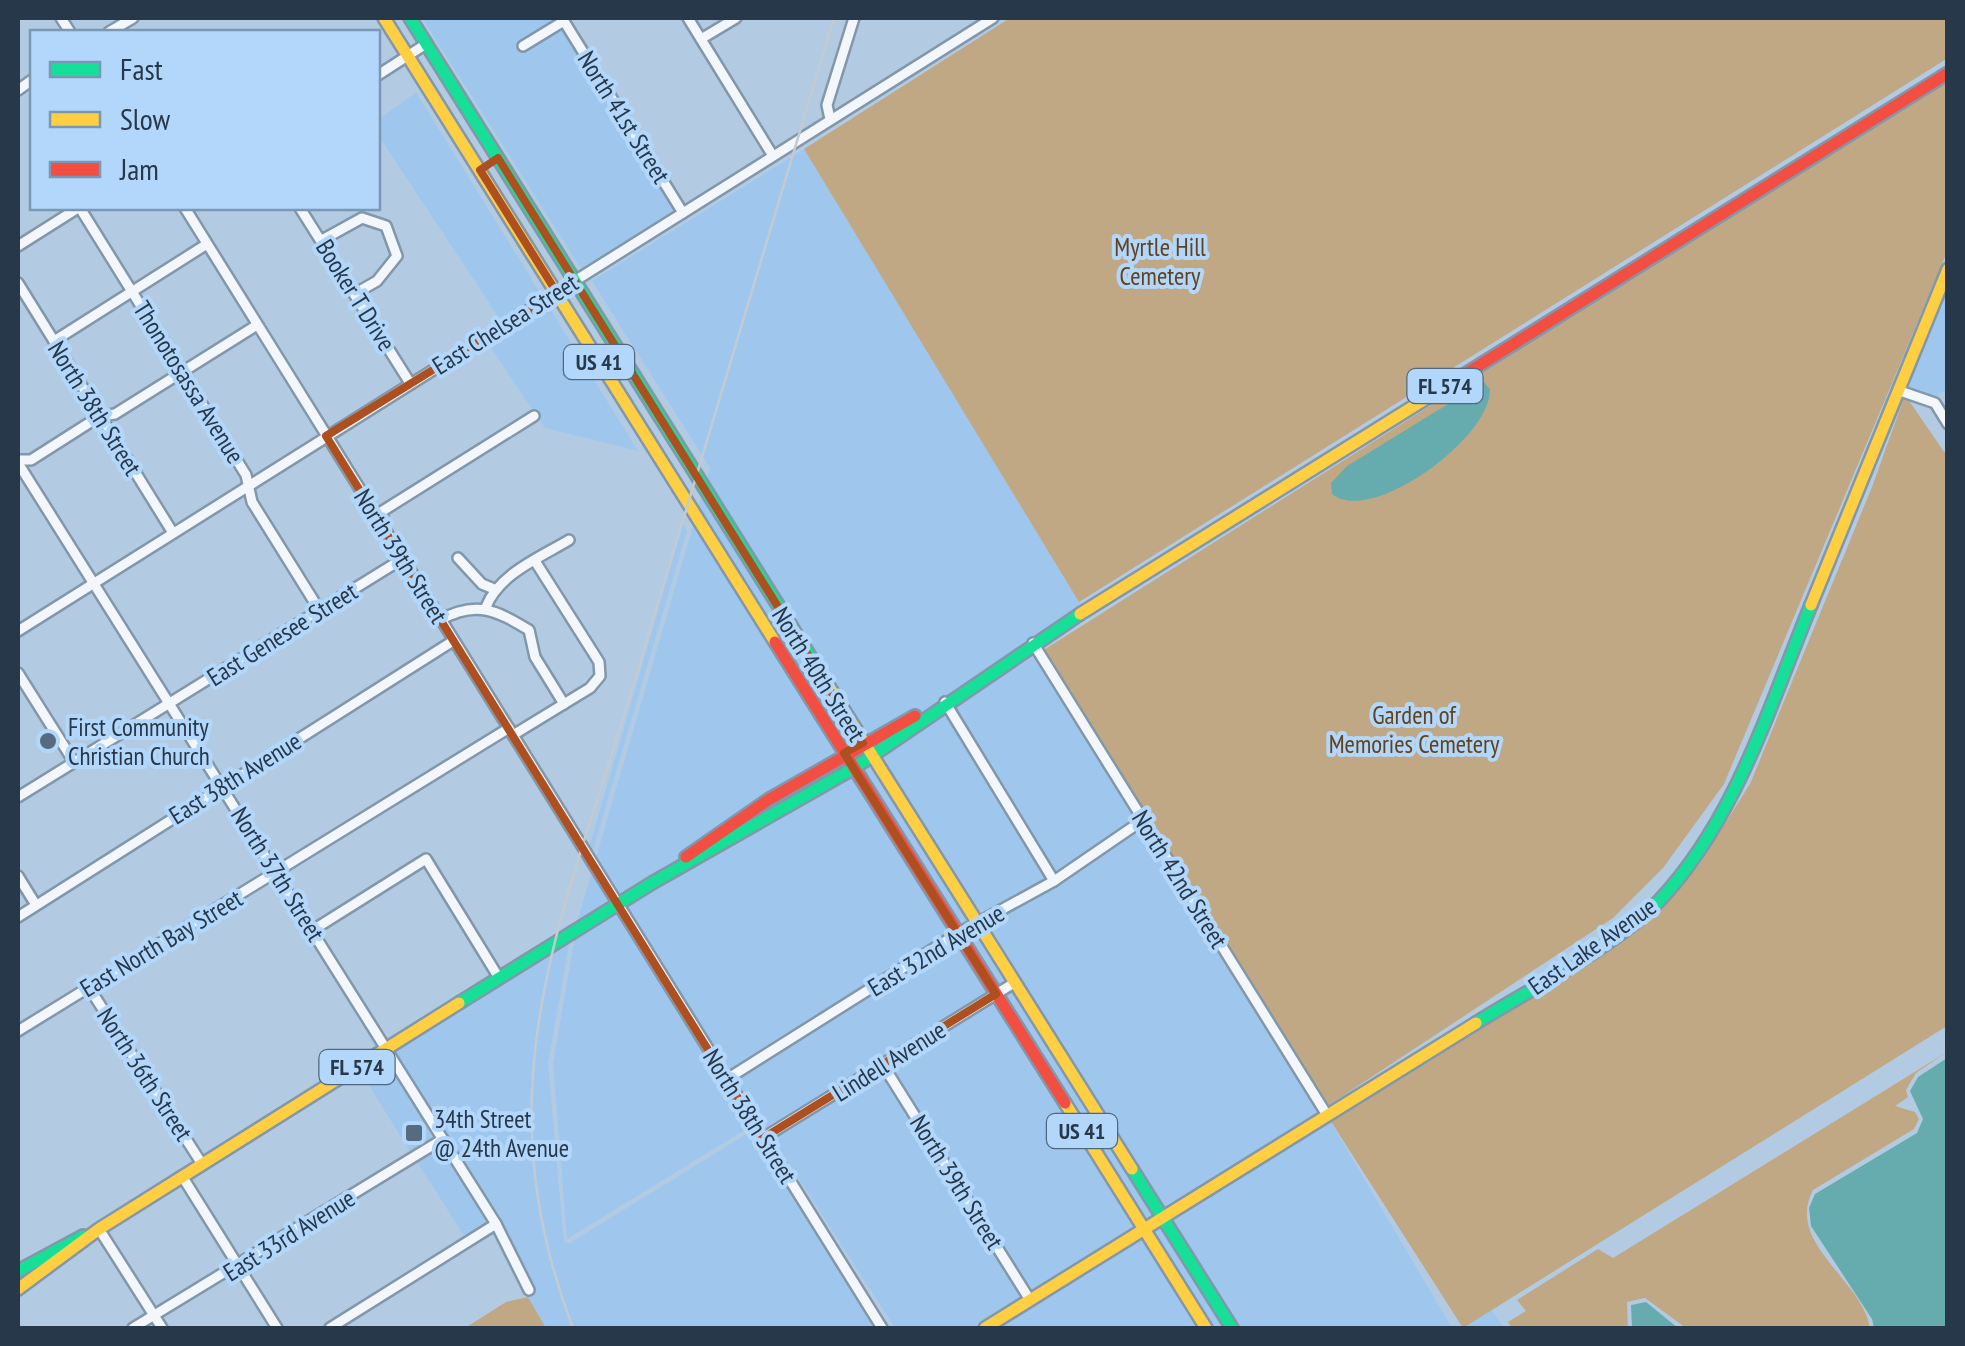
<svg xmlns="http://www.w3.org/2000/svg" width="1965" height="1346" font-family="'PT Sans Narrow',sans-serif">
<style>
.built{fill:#9fc7ee}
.green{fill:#c1a884}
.water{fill:#66acae}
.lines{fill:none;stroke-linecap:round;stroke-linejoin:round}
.street-casing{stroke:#8397aa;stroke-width:14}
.fast-casing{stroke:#8397aa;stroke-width:16}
.slow-casing{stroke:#8397aa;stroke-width:16}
.jam-casing{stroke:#8397aa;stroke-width:16}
.street{stroke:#f3f7fb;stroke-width:9}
.fast{stroke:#16e098;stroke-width:11}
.slow{stroke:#ffcf43;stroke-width:11}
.jam{stroke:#f24e42;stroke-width:11}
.rail{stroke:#c3cad1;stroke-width:2.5}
.marked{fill:none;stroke:#ae4f1f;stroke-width:8;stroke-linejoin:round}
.poi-dot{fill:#576b80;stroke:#b2d7fb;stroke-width:4}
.labels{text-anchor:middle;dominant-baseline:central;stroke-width:8;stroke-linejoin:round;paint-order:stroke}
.shield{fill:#b2d7fb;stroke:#50687f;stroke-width:2.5}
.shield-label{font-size:22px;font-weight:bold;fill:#26384a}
.street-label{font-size:25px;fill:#26384a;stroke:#b2d7fb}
.park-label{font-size:25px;fill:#63431d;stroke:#b2d7fb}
.poi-label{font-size:25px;fill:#26384a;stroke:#b2d7fb;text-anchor:start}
</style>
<rect width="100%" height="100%" fill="#b2cbe3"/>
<!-- built -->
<g class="built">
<polygon points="422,18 557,18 517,45 523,52 563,28 676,211 582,270"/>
<polygon points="416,92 542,296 501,321 378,135 378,120"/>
<polygon points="804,149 1085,610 1033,643 1323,1109 1452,1328 895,1328 761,1120 567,1239 553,1063 578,919 710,468 592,281"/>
<polygon points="1947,283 1947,389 1934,398 1907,388"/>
<polygon points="547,304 638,451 545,428 487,342"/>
<polygon points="683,524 687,531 591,857 588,851"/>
<polygon points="570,940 548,1063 564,1242 570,1243 753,1130 876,1328 546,1328 528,1297 536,1292 502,1226 393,1051"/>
<polygon points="385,1055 436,1137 411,1153 360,1071"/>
<polygon points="442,1146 489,1222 465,1237 417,1162"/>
<polygon points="1492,1310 1504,1328 1458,1328"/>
</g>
<!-- green -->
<g class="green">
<polygon points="1010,18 1947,18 1948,58 1079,602 804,149"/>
<polygon points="1947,79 1947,252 1724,784 1663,868 1613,918 1323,1109 1039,653"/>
<polygon points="1905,395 1947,456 1947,1026 1463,1328 1330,1120 1595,958 1651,916 1698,866 1750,784 1872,487"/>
<path d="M 1947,1052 L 1916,1073 L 1906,1090 L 1908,1097 L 1895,1106 L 1915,1112 L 1919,1119 L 1914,1129 L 1813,1190 C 1785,1243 1862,1279 1870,1328 L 1686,1328 L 1645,1298 L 1627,1302 L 1628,1328 L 1512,1328 L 1508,1322 L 1526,1311 L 1517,1300 L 1598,1249 L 1613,1258 Z"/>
<polygon points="528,1297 546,1328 465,1328 506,1302"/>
</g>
<!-- water -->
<g class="water">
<path d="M 1484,382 L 1490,389 C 1492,437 1371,526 1332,494 L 1331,483 L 1347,466 Z"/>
<polygon points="1947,1058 1947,1328 1874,1328 1872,1319 1811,1226 1809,1208 1815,1194 1917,1133 1923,1119 1910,1091 1918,1077"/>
<polygon points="1646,1302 1678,1328 1632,1328 1631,1305"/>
</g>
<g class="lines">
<defs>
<g id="street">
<polyline points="61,18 70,32"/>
<polyline points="562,18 683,213"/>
<polyline points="688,18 773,156"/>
<polyline points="109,32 133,18"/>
<polyline points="701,39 736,18"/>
<polyline points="523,46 564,21"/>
<polyline points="378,75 426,44"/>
<polyline points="18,90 32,80"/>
<polyline points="830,119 827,105 854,18"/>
<polyline points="80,208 246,475 252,502 320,611"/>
<polyline points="185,208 882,1328"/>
<polyline points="300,208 410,383"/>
<polyline points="322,240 362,218 386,226 397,256 377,281 356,293"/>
<polyline points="18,246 78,208"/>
<polyline points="18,283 173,533"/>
<polyline points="54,341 207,244"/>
<polyline points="1900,391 1935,403 1948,424"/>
<polyline points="18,460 31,460 100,416 115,414 257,325"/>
<polyline points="18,463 496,1224 529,1290"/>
<polyline points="384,520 381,512 534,416"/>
<polyline points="458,558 482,584 494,589"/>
<path d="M 486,607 C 499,574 539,558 569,540"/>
<path d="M 440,620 C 476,600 496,610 529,630 L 535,657 L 564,704"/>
<polyline points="18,631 993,18"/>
<polyline points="1033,643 1327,1115"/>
<polyline points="18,673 74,762"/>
<polyline points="945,702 1054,881"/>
<polyline points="513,735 590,688 600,676 599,662 535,561"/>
<polyline points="18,797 399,561 396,553"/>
<polyline points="18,876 36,905"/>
<polyline points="18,917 453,641"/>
<polyline points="313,930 426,859 499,978"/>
<polyline points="88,986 202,1164"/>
<polyline points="18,1031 509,728"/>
<polyline points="883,1065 1030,1300"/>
<polyline points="727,1079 957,934 1054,881 1143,820"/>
<polyline points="763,1138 1014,983"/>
<polyline points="182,1176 277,1328"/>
<polyline points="99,1229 162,1328"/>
<polyline points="133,1328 443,1139"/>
<polyline points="330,1328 496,1224"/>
</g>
<g id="fast">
<polyline points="410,18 813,661"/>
<polyline points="459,1003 652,883 854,768 1080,614"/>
<path d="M 1476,1023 C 1530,989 1616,946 1659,901 C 1736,819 1769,707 1811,605"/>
<polyline points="1132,1169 1232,1328"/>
<polyline points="18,1271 83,1236"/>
</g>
<g id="slow">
<polyline points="384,18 775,642"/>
<polyline points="1811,605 1948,269"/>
<polyline points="1080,614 1459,378"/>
<polyline points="813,661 1132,1169"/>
<polyline points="1065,1103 1206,1328"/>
<polyline points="18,1289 99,1229 459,1003"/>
<polyline points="985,1328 1476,1023"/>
</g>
<g id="jam">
<polyline points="1459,378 1948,73"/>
<polyline points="775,642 1065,1103"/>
<polyline points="686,857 768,800 915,716"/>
</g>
</defs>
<!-- street casing -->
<use href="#street" class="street-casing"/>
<!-- fast casing -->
<use href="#fast" class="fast-casing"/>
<!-- slow casing -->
<use href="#slow" class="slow-casing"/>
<!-- jam casing -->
<use href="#jam" class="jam-casing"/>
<!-- street -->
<use href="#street" class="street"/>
<!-- fast -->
<use href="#fast" class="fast"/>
<!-- slow -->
<use href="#slow" class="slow"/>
<!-- jam -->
<use href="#jam" class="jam"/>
<!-- rail -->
<path class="rail" d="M 573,1328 C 544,1253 529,1173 532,1092 C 537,956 593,820 632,690 C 699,466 766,242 834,18"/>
</g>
<!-- marked area -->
<path class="marked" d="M 498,158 L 863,743 L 844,753 L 996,994 L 763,1138 L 326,436 L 557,293 L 480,170 Z"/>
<!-- markers -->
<g class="poi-dot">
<circle cx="48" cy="741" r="10"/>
<rect x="404" y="1123" width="20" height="20" rx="5"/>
</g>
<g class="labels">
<!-- shield labels -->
<g class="shield">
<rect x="564" y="345" width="70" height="34" rx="8"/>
<rect x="1407.5" y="369" width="75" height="34" rx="8"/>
<rect x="319.5" y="1050" width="75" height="34" rx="8"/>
<rect x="1047" y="1114" width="70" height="34" rx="8"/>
</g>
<g class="shield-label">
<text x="599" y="362">US 41</text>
<text x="1445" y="386">FL 574</text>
<text x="357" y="1067">FL 574</text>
<text x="1082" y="1131">US 41</text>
</g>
<!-- street labels -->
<g class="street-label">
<text transform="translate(624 117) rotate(58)">North 41st Street</text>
<text transform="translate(356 295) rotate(58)">Booker T Drive</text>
<text transform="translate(505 324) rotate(-32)">East Chelsea Street</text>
<text transform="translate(189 382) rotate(58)">Thonotosassa Avenue</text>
<text transform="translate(95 408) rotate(58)">North 38th Street</text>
<text transform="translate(401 556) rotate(58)">North 39th Street</text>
<text transform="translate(282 634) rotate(-32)">East Genesee Street</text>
<text transform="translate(819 674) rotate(58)">North 40th Street</text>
<text transform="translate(235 778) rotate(-32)">East 38th Avenue</text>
<text transform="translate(278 874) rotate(58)">North 37th Street</text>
<text transform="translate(1180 879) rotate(58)">North 42nd Street</text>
<text transform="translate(161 943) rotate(-31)">East North Bay Street</text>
<text transform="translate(1592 946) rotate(-35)">East Lake Avenue</text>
<text transform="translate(936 950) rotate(-31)">East 32nd Avenue</text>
<text transform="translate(889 1061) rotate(-32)">Lindell Avenue</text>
<text transform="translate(145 1074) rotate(57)">North 36th Street</text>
<text transform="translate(750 1116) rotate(58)">North 38th Street</text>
<text transform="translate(957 1182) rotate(58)">North 39th Street</text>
<text transform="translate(289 1235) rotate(-32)">East 33rd Avenue</text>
</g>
<!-- park labels -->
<g class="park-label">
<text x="1160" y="247">Myrtle Hill<tspan x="1160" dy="29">Cemetery</tspan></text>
<text x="1414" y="715">Garden of<tspan x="1414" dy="29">Memories Cemetery</tspan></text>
</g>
<!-- poi labels -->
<g class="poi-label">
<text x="68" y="727">First Community<tspan x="68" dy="29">Christian Church</tspan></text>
<text x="434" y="1119">34th Street<tspan x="434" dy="29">@ 24th Avenue</tspan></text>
</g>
</g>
<!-- border -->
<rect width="1965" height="1346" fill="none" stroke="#26384a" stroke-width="40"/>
<!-- legend -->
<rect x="30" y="30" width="350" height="180" fill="#b2d7fb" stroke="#7a97b4" stroke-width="2.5"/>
<rect x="50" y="62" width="50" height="15" fill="#16e098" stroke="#7a97b4" stroke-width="2.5"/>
<text x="120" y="80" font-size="30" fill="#26384a">Fast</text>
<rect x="50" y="112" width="50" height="15" fill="#ffcf43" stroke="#7a97b4" stroke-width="2.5"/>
<text x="120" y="130" font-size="30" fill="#26384a">Slow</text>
<rect x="50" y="162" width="50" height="15" fill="#f24e42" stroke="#7a97b4" stroke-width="2.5"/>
<text x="120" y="180" font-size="30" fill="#26384a">Jam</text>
</svg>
